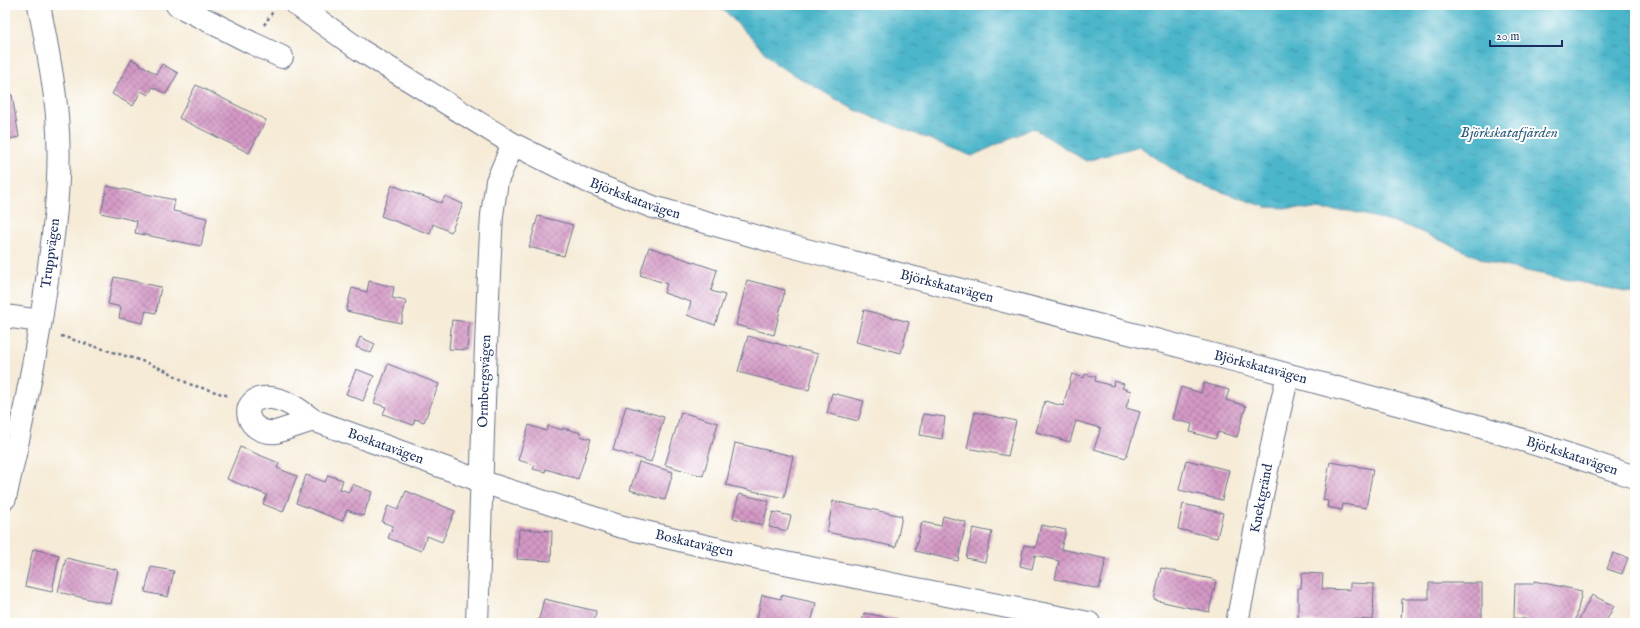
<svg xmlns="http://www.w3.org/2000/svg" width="1640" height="628" font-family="'IM FELL English',serif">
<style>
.water{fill:url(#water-ripples);stroke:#347294}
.building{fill:url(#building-cross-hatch)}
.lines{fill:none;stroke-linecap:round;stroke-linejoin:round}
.minor-casing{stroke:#677188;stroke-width:24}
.path{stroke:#677188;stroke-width:2.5;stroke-dasharray:3 3;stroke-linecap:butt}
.minor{stroke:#fff;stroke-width:22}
.labels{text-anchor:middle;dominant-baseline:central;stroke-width:4;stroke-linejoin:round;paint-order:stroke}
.street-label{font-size:14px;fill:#1b2f5e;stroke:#fff}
.water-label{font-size:15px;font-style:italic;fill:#2c5e84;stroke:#fff}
</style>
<defs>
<pattern id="water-ripples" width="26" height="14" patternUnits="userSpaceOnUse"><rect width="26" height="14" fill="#4cb6ca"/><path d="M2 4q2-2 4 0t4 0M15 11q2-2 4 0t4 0" fill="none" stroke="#3e94a7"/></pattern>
<pattern id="building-cross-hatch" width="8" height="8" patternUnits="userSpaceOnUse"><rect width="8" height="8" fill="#d499c5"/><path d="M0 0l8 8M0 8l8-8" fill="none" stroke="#ab7da3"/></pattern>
</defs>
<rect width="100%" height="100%" fill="#fff"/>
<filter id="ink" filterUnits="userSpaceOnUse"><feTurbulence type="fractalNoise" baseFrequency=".025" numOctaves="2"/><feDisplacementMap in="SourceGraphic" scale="8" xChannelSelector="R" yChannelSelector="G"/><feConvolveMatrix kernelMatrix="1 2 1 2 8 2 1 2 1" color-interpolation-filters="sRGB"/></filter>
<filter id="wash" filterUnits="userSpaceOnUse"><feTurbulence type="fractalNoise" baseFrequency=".012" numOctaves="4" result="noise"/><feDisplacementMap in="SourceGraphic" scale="16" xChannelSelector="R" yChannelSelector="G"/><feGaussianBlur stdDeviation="0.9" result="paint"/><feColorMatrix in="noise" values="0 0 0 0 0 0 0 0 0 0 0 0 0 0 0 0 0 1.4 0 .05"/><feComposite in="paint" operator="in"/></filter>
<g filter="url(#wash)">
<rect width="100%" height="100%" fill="#f5ebd6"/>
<!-- water -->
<polygon class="water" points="714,5 1635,5 1635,294 1494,264 1410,227 1350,211 1266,207 1188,180 1139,146 1086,161 1033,128 972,156 853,109 776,64 726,12"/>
<g id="blocks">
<!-- building -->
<g class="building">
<polygon points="132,59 156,74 162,64 178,73 166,94 153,87 148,95 141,91 133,106 112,94"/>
<polygon points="5,82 8,95 12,95 19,137 5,140"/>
<polygon points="196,85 266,120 249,153 179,118"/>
<polygon points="392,185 441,203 445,196 463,204 451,232 433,224 430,234 381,216"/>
<polygon points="107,186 175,200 173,211 207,218 201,246 135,233 137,221 101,213"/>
<polygon points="538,216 573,225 564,256 529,247"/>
<polygon points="649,247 717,270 711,291 725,295 715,325 687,315 691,302 664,293 667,284 640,275"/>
<polygon points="114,277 161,287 156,313 146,311 143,323 119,318 121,307 108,304"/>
<polygon points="747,280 785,290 774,335 736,325"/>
<polygon points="369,281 394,287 392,298 406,301 401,323 346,311 352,288 367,292"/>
<polygon points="864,310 909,322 901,353 856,342"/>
<polygon points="452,320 469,322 467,350 449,349"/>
<polygon points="748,336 818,354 809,390 738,372"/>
<polygon points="360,337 375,344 371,353 356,347"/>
<polygon points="388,364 439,384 424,422 415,419 413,425 383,414 386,407 374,403"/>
<polygon points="356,369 374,376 363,401 346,394"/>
<polygon points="1072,374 1084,378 1085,374 1096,377 1095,381 1113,386 1114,381 1124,384 1122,388 1131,391 1126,408 1140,412 1126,458 1094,449 1101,428 1076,421 1070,442 1036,432 1045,401 1063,406"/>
<polygon points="1204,383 1229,390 1226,400 1246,406 1237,437 1218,432 1215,439 1190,432 1192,424 1172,419 1181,387 1201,393"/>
<polygon points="832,393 864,401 858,421 827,413"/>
<polygon points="626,406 664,417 651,462 613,450"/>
<polygon points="681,412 718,423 703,476 665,465"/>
<polygon points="975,412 1016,421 1008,456 967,448"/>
<polygon points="923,414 945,417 942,439 920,435"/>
<polygon points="529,425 546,431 548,426 563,430 563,428 581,433 580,436 591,439 578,479 546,469 545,472 533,469 535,465 518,460"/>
<polygon points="735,443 793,456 784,498 726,485"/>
<polygon points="240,447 279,463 277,468 297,476 283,512 263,504 267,495 227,479"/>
<polygon points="1186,460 1229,470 1222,500 1179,490"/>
<polygon points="639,462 673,472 665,500 630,490"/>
<polygon points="1330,462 1373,469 1366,508 1343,504 1342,510 1327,507 1328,501 1323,500"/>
<polygon points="306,475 325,482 328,475 343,480 340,489 349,492 352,484 372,492 363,516 347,510 342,521 296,503"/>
<polygon points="406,491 455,511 442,542 427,536 421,551 388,538 393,526 382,522 388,506 398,510"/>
<polygon points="739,494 769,501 763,525 733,518"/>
<polygon points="833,501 902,516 896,547 827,532"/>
<polygon points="1183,504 1223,513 1217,538 1178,529"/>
<polygon points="773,512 791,516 787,531 769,527"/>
<polygon points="943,516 966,522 958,561 915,551 922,522 941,526"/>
<polygon points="1041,525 1066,530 1061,549 1106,559 1099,589 1055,579 1059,561 1035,555 1032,569 1020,566 1024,545 1036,547"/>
<polygon points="973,528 992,532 985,562 966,558"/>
<polygon points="519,529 552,531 551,561 517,559"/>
<polygon points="33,549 59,555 52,592 25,586"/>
<polygon points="1613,553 1628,558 1622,574 1607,569"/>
<polygon points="66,558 118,570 111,604 58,592"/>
<polygon points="151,567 174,571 168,597 145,592"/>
<polygon points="1161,568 1216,580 1209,612 1154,600"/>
<polygon points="1302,573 1323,574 1322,589 1350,590 1350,583 1374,584 1373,620 1349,619 1349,622 1298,621 1298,588 1301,588"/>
<polygon points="1534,581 1582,591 1575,623 1525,623 1526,619 1514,618 1515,584 1534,584"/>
<polygon points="1429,583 1482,583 1482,623 1401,623 1402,599 1429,599"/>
<polygon points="762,595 781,599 781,595 816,603 811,623 756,623"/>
<polygon points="1592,595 1614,606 1605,623 1577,623"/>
<polygon points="544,599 596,611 594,623 538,623"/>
<polygon points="864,613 912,622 911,623 862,623"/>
</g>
</g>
</g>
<g filter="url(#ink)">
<use href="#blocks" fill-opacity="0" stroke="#677188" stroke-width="1"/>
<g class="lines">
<defs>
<g id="minor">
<polyline points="177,5 252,43 282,57"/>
<path id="s1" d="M 297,5 L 360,50 L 513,144 L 587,181 L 653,207 L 775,242 L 1249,364 L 1478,426 L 1567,454 L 1635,477"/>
<polyline points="5,316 40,321"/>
<path id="s2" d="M 313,420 L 276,432 C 245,435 239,400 263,398 C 282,396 299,409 313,420 L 495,486 L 619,526 L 744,555 L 1089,623"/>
<path id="s3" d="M 5,498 C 19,439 31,380 41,320 C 51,253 63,184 57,116 C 54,78 46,42 39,5"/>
<path id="s4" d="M 477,623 C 482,487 484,351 492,215 L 497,181 L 513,144"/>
<path id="s5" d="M 1237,623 L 1274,435 L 1288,375"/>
</g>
</defs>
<!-- minor casing -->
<use href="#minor" class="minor-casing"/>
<!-- path -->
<g class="path">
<polyline points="264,25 274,10"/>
<polyline points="61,336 145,362 167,371 189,384 229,396"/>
</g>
<!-- minor -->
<use href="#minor" class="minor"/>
</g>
</g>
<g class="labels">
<!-- street labels -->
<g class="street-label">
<text stroke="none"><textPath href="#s1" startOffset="391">Björkskatavägen</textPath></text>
<text stroke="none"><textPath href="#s3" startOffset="249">Truppvägen</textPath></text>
<text stroke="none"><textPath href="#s1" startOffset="715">Björkskatavägen</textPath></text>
<text stroke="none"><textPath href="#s1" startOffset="1039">Björkskatavägen</textPath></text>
<text stroke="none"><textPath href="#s4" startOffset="242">Ormbergsvägen</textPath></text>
<text stroke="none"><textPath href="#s2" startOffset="233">Boskatavägen</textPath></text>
<text stroke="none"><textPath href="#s1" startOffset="1363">Björkskatavägen</textPath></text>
<text stroke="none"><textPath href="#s5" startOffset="127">Knektgränd</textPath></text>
<text stroke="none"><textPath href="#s2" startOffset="557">Boskatavägen</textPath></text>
</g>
<!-- water labels -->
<g class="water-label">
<text x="1509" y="132">Björkskatafjärden</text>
</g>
</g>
<!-- margin -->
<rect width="1640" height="628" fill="none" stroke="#fff" stroke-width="20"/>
<!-- scale -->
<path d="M1490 40v6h72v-6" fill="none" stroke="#1b2f5e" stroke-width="2"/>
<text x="1496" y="40" font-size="12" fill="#1b2f5e" stroke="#ffffff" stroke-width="3" paint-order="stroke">20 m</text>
</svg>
